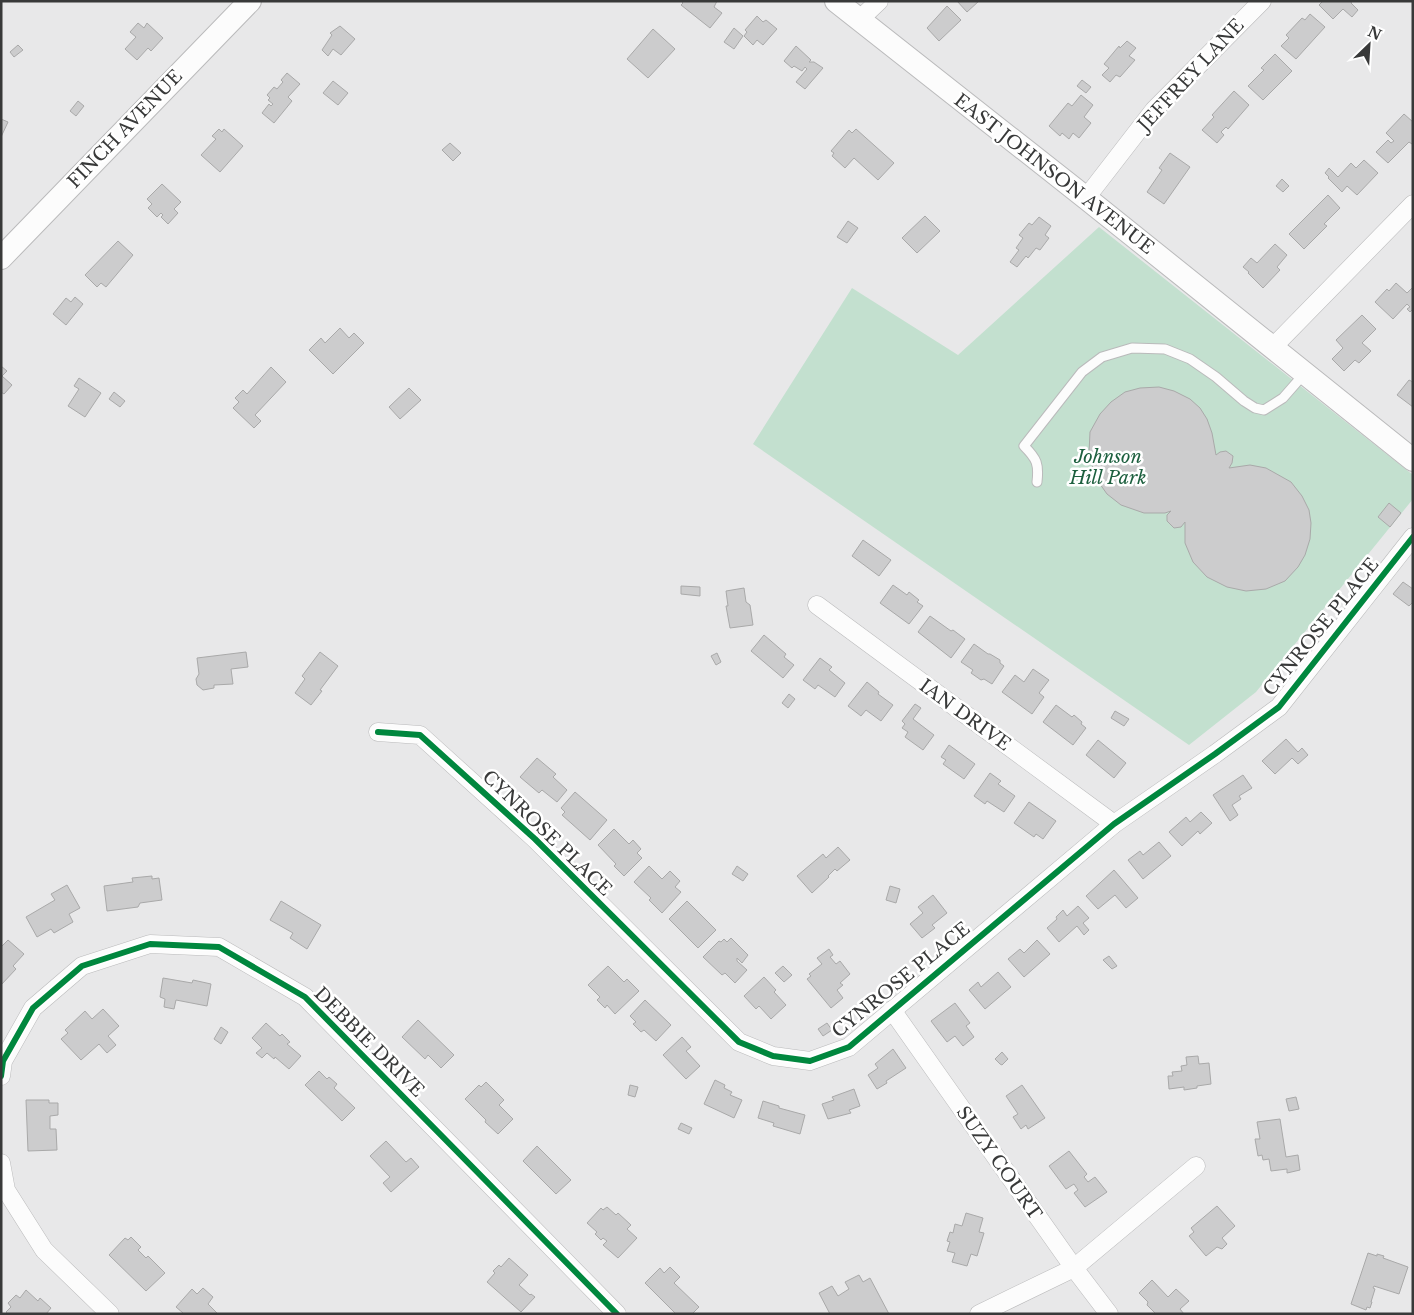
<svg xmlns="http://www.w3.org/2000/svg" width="1414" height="1315" font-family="'Libre Baskerville',serif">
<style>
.green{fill:#c3e0cf}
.building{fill:#cccccd;stroke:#a9a9a9}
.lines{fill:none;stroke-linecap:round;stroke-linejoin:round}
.service-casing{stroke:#bababb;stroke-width:11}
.minor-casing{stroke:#bababb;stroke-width:19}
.tertiary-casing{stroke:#bababb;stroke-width:24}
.service{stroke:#fcfcfc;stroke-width:9}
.minor{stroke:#fcfcfc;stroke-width:18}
.tertiary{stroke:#fcfcfc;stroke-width:22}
.cycleway-casing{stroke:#fff;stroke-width:9}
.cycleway{stroke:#00873e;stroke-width:6}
.labels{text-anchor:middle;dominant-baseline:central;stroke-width:5;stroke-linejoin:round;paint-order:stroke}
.street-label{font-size:18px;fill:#383939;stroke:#fff}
.park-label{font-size:18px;font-style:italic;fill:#1d603f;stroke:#fff}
</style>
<rect width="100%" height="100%" fill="#e8e8e9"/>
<!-- green -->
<polygon class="green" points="1099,227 1413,475 1413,499 1256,692 1189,745 753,444 852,288 958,355"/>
<!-- building -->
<g class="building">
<polygon points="681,1 717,1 714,7 722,13 710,28 681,5 683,3"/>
<polygon points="957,1 979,1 967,12"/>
<polygon points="1323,1 1352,1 1351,3 1358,10 1352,17 1343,9 1333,19 1319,5"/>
<polygon points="947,6 961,20 939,41 927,28"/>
<polygon points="1310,14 1325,27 1296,59 1281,46 1289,38 1286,35 1302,18 1305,20"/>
<polygon points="757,16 763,22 766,20 777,29 763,45 757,40 753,45 744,36 747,32 745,30"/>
<polygon points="138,23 144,28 147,23 163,38 151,51 148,48 137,60 125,49 136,37 130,32"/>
<polygon points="340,26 355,39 341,55 333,49 328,56 322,50 332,35 330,33"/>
<polygon points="734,28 743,36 734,49 724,42"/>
<polygon points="653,29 675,49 648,78 627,59"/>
<polygon points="1127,41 1136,48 1129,56 1135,60 1120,77 1116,75 1110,82 1102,75 1109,68 1104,64 1119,46 1120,48"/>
<polygon points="18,45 23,50 14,57 10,52"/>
<polygon points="796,46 811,60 809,62 814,62 823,68 805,89 796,82 807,69 805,67 802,71 794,66 792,68 784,61"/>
<polygon points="1275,54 1292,71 1263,100 1248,86 1264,70 1261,68"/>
<polygon points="287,73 300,84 288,97 292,101 274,123 262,113 269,104 271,106 273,104 268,100 270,98 267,95 274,87 277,89 283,82 281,80"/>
<polygon points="1082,80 1091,87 1086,93 1077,86"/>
<polygon points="333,81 348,93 338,105 323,93"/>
<polygon points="1234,91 1249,105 1228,129 1226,127 1221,132 1224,135 1217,143 1202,130 1214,117 1212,115"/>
<polygon points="1081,95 1093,105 1084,117 1091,123 1079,138 1073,133 1069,139 1062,133 1060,136 1049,126 1068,103 1072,106"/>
<polygon points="78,101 84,106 76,116 70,111"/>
<polygon points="1404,114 1413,122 1413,143 1412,144 1409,142 1388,163 1376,152 1388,140 1391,143 1394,141 1386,133"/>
<polygon points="1,119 8,122 1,137"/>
<polygon points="219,129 222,132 224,129 243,146 220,172 201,155 216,139 212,136"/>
<polygon points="856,129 894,163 878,180 854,158 845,168 832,156 834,153 831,151 849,130 852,133"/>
<polygon points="450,143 461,153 453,161 442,150"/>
<polygon points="1170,153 1190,167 1164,204 1147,192 1162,170 1159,168"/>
<polygon points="1364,160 1378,173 1357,195 1347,186 1342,192 1328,178 1329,177 1325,173 1329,168 1338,177 1351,163 1356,168"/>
<polygon points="1282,179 1289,186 1283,192 1276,186"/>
<polygon points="162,184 181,202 174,209 178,213 168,224 161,217 163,215 161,213 157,217 148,208 152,204 147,199"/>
<polygon points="1328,195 1340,208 1324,224 1327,226 1304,249 1289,234"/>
<polygon points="925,216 940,231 917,253 902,238"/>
<polygon points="1039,217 1051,226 1045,235 1049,238 1040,250 1036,248 1028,258 1026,256 1017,267 1010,262 1019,250 1016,248 1023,238 1019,235 1029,223 1032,225"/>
<polygon points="848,221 858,228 847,243 837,237"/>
<polygon points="118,241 133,255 106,287 101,283 97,287 85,275"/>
<polygon points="1275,244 1287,255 1277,267 1280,270 1263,288 1248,273 1249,272 1243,267 1251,258 1257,263"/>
<polygon points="1396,283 1407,293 1413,287 1413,309 1410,312 1407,309 1410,307 1407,304 1393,319 1375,302 1387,289 1389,291"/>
<polygon points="75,297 83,304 66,325 53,314 66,298 71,302"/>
<polygon points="1362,315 1376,329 1362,343 1371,351 1359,363 1355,360 1344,371 1332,359 1343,348 1336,340"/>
<polygon points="340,328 349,338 354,333 364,343 333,374 309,350 321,338 325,343"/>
<polygon points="1,366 7,371 2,376 12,385 4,394 1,392"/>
<polygon points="271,367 286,382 255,415 261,421 254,428 233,408 239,402 235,398 243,390 247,394"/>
<polygon points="79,378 101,393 85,417 68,406 79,389 74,386"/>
<polygon points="1409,380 1413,382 1413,407 1397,395"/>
<polygon points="1159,387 1174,391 1190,399 1200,408 1207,419 1212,433 1216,455 1220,452 1226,451 1233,456 1232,463 1229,468 1250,465 1266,468 1291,482 1302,496 1309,510 1311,523 1310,539 1305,555 1298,567 1285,581 1266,589 1246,591 1227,587 1207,577 1193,562 1185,543 1185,522 1181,527 1174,528 1167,521 1167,515 1171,511 1165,513 1144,513 1121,505 1107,494 1095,477 1089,453 1090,432 1100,414 1111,402 1125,392 1140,388"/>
<polygon points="409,388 421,400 400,419 389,407"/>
<polygon points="114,392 125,401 120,407 109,399"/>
<polygon points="1389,503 1401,513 1390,527 1378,517"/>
<polygon points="863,540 891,560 879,576 852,556"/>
<polygon points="1403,582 1413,589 1413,602 1409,606 1393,594"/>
<polygon points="893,585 907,595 909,592 919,600 917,602 923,606 909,624 880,603"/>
<polygon points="681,586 700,587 700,596 681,594"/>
<polygon points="744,588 746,602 750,605 753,625 730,628 726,606 728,606 726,591"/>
<polygon points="930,616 951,631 953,630 965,639 951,658 918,632"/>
<polygon points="764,635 786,654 784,657 794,665 783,678 751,651"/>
<polygon points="974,644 988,654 990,654 1000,660 1000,663 1004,666 992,684 984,679 981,680 971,673 973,670 961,662"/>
<polygon points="246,652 248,667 231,669 233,684 214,685 214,688 203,690 197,685 196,679 199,674 197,658"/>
<polygon points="320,652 338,666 320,690 322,691 311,705 295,693 305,679 302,676"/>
<polygon points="717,653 721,662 716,665 711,656"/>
<polygon points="820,658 832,667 829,670 845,683 835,697 818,685 815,689 803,680"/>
<polygon points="1033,669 1049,680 1039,693 1044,697 1032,714 1002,692 1015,675 1024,682"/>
<polygon points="867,682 879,692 878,694 893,705 881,721 866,710 861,716 848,706"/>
<polygon points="789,694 795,699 788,708 782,703"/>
<polygon points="915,704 921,708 913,719 934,735 923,750 905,737 908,732 902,728 905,724 902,721"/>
<polygon points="1056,705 1072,717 1074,715 1082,722 1081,724 1086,728 1073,745 1043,722"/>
<polygon points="1115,711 1129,719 1124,726 1111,718"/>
<polygon points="1286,739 1298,752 1302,748 1308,755 1298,764 1292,758 1275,774 1262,761"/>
<polygon points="1098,740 1126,763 1114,778 1086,755"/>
<polygon points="949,745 975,764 964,779 943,764 946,760 941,757"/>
<polygon points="537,758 556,774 553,777 567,790 557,802 542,790 539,793 520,777"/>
<polygon points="990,773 1001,781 998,784 1015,796 1004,812 987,801 985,804 974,796"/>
<polygon points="1243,775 1252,788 1239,796 1241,799 1232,805 1238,815 1230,821 1213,795"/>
<polygon points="575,792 607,820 590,840 562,815 565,812 561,808"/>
<polygon points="1029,802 1056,821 1043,839 1036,834 1034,837 1014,823"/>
<polygon points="1201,812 1212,823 1200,834 1198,831 1182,846 1169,832 1186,817 1190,822"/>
<polygon points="614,829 629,844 633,840 641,849 637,853 642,858 624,876 614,866 616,864 598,845"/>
<polygon points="1159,842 1171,856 1143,879 1128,860 1140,851 1143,855"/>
<polygon points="838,847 850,860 837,871 835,869 828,876 829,877 812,893 797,876 823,854 826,858"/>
<polygon points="649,866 662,879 670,871 680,881 675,887 681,892 662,913 649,900 651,898 634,882"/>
<polygon points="737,866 748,874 743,881 732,874"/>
<polygon points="1114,870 1138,898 1126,908 1115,895 1098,909 1086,896"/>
<polygon points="152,876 152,879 159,878 162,900 140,903 138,907 107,911 104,886 133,882 132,878"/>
<polygon points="67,885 80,908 69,914 73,922 54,933 51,929 37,937 26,917 55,900 51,894"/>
<polygon points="890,886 900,889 896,903 886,900"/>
<polygon points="933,895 947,913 932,925 935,928 922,938 910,924 923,913 918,907"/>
<polygon points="281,901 321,925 307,949 290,938 293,933 270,920"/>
<polygon points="687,901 716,930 698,948 669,919"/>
<polygon points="1078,906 1089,918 1083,923 1089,930 1084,935 1077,926 1059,942 1047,928 1057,919 1056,917 1063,910 1067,916"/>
<polygon points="731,938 748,955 742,963 737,958 737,961 747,970 735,983 725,973 722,975 703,957 719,941 721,942 724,939 727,942"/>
<polygon points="8,940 24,954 13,966 16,969 1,985 1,947"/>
<polygon points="1037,940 1050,954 1024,977 1008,959 1020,949 1024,953"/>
<polygon points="829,949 833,955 830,957 836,964 840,961 850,974 840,983 843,985 837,990 843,998 831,1008 807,979 811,976 809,974 822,964 817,958"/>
<polygon points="1109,956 1117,966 1112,969 1103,960"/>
<polygon points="608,966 624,982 627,979 639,991 615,1014 607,1005 605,1008 597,1000 600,997 588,985"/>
<polygon points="783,966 792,975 784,982 775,973"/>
<polygon points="998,972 1011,987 985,1009 969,990 978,982 981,987"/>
<polygon points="764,977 776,990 774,992 786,1005 771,1019 759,1006 756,1009 744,996"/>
<polygon points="163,978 192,983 193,980 211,984 207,1006 176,1000 174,1009 164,1007 165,999 160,997"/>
<polygon points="645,1000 671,1025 656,1041 644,1030 641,1032 633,1024 636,1022 630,1016"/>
<polygon points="955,1003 970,1023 966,1026 974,1037 963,1046 955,1036 947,1042 931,1021"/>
<polygon points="103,1009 119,1026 108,1036 116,1045 107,1053 99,1044 81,1060 61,1039 68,1033 65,1030 85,1011 92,1019"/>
<polygon points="418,1020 454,1055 441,1068 428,1055 425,1059 402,1037"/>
<polygon points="266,1023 280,1036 282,1034 290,1042 287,1044 301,1056 289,1069 275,1057 274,1059 267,1053 262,1058 256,1053 262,1048 252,1038"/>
<polygon points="827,1023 832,1030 823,1036 818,1029"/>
<polygon points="221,1027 228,1032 221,1044 214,1039"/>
<polygon points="682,1037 691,1047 686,1051 700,1066 686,1079 663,1055"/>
<polygon points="893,1049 906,1068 886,1081 887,1083 877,1089 868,1075 878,1068 875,1064"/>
<polygon points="1002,1052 1008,1059 1002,1065 1000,1064 995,1059"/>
<polygon points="1198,1056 1199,1064 1209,1063 1211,1084 1197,1086 1197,1088 1184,1090 1184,1087 1169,1089 1168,1076 1173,1076 1172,1072 1182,1071 1181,1066 1187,1065 1186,1057"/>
<polygon points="319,1071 327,1079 329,1077 337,1084 334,1088 355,1108 342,1121 305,1085"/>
<polygon points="715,1080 725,1085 724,1088 732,1092 730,1095 742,1100 734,1118 704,1104"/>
<polygon points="486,1082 504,1100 499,1105 513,1119 498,1134 485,1122 486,1120 465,1099 479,1085 481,1087"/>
<polygon points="630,1085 638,1087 635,1097 628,1095"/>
<polygon points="1022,1085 1045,1118 1028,1129 1026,1125 1021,1129 1013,1117 1018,1114 1006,1096"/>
<polygon points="854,1089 860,1106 849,1110 851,1113 828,1119 822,1104 834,1100 832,1097"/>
<polygon points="1296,1097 1299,1109 1289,1111 1286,1099"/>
<polygon points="26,1100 49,1100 49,1103 58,1103 58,1115 50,1116 50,1129 56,1129 57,1150 28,1151"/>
<polygon points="763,1101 779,1106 779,1108 805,1115 800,1134 773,1126 774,1123 758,1118"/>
<polygon points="1280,1119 1286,1157 1298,1155 1300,1170 1287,1173 1287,1169 1271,1171 1269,1159 1263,1160 1262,1155 1258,1156 1255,1139 1260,1139 1257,1122"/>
<polygon points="681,1123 692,1128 689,1134 678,1129"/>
<polygon points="386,1141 406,1162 411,1158 419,1167 391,1192 383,1183 390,1177 370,1156"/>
<polygon points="537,1146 571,1180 556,1194 523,1161"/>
<polygon points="1069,1151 1087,1174 1084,1177 1088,1182 1095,1177 1107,1192 1085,1207 1074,1193 1078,1190 1074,1184 1066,1189 1049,1166"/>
<polygon points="1217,1206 1235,1226 1222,1238 1227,1244 1222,1249 1217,1247 1206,1256 1189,1236 1194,1232 1191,1228"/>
<polygon points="607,1207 616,1215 618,1213 631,1225 627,1229 637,1238 618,1258 603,1245 607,1241 603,1238 601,1240 595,1234 597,1232 587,1223 601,1208 603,1210"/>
<polygon points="966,1213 983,1218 979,1232 984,1233 977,1256 971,1254 967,1266 952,1262 955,1253 947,1251 950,1242 947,1241 950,1232 953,1233 955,1224 962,1226"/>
<polygon points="131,1237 141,1247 138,1250 146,1258 148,1256 165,1273 146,1291 109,1255 125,1238 128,1240"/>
<polygon points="1368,1253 1377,1256 1377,1254 1384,1256 1383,1258 1408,1267 1399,1294 1374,1286 1373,1288 1375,1289 1371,1302 1372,1302 1370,1308 1367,1307 1366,1310 1351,1304"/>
<polygon points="509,1258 528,1275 519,1285 530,1295 531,1294 535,1297 521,1312 487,1282 495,1273 493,1271 499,1265 501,1267"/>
<polygon points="670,1267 680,1277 674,1283 699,1307 692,1314 676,1314 645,1283 660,1268 664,1273"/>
<polygon points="859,1275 863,1282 870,1278 889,1314 830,1314 819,1293 832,1286 838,1296 849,1289 845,1282"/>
<polygon points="1152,1280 1168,1297 1176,1289 1189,1301 1180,1309 1184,1314 1156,1314 1147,1305 1148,1302 1139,1293"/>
<polygon points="203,1288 213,1297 208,1304 218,1314 182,1314 183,1313 176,1307 192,1289 197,1294"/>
<polygon points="26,1290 38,1301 40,1298 51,1308 46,1314 8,1314 6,1312 11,1307 8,1303 16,1295 20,1298"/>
</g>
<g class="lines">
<defs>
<path id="service" d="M 1037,482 C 1039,464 1037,459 1024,446 L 1082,372 L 1102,357 L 1132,348 L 1165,349 L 1190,359 L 1216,377 L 1244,401 L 1255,408 L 1264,410 L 1283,398 L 1304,374"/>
<g id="minor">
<polyline points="859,20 879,1"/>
<polyline points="1086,198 1154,110 1262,1"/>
<polyline points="1272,348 1413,204"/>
<polyline points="817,605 1114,824"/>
<polyline points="378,732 420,735 535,839 739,1042 773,1056 810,1061 849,1047 1114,824 1215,754 1279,707 1413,537"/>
<polyline points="892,1010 1074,1268 1109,1314"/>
<polyline points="1,1076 3,1061 33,1008 82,966 150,944 219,947 305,997 617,1314"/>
<polyline points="1,1163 6,1190 44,1250 110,1314"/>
<polyline points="979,1314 1074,1268 1196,1166"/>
</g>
<g id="tertiary">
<polyline points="836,1 1086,198 1413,460"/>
<polyline points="1,258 250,1"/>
</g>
</defs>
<!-- service casing -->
<use href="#service" class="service-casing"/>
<!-- minor casing -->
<use href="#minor" class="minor-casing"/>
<!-- tertiary casing -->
<use href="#tertiary" class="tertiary-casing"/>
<!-- service -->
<use href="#service" class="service"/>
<!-- minor -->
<use href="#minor" class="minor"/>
<!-- tertiary -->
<use href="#tertiary" class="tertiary"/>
<defs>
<g id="cycleway">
<polyline points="378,732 420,735 535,839 739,1042 773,1056 810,1061 849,1047 1114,824 1215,754 1279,707 1413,537"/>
<polyline points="1,1076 3,1061 33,1008 82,966 150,944 219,947 305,997 617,1314"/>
</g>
</defs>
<!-- cycleway casing -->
<use href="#cycleway" class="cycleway-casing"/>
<!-- cycleway -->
<use href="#cycleway" class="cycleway"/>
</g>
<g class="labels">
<!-- street labels -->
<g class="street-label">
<text transform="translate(1191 75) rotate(-47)">JEFFREY LANE</text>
<text transform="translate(125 129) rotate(-46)">FINCH AVENUE</text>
<text transform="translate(1054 174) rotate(38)">EAST JOHNSON AVENUE</text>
<text transform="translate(1321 627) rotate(-51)">CYNROSE PLACE</text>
<text transform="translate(965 715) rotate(36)">IAN DRIVE</text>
<text transform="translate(547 833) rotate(44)">CYNROSE PLACE</text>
<text transform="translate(901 980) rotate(-39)">CYNROSE PLACE</text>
<text transform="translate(369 1042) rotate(45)">DEBBIE DRIVE</text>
<text transform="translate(999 1163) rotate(55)">SUZY COURT</text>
</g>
<!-- park labels -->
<g class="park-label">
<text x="1108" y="457">Johnson<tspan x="1108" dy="21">Hill Park</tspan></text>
</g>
</g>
<!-- border -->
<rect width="1414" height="1315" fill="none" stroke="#383939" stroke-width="5"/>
<!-- north arrow -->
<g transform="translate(1369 45) rotate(25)" stroke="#ffffff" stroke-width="4" paint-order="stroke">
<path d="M0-4L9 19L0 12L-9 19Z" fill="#383939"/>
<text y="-8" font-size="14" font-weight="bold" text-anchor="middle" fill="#383939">N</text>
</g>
</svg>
